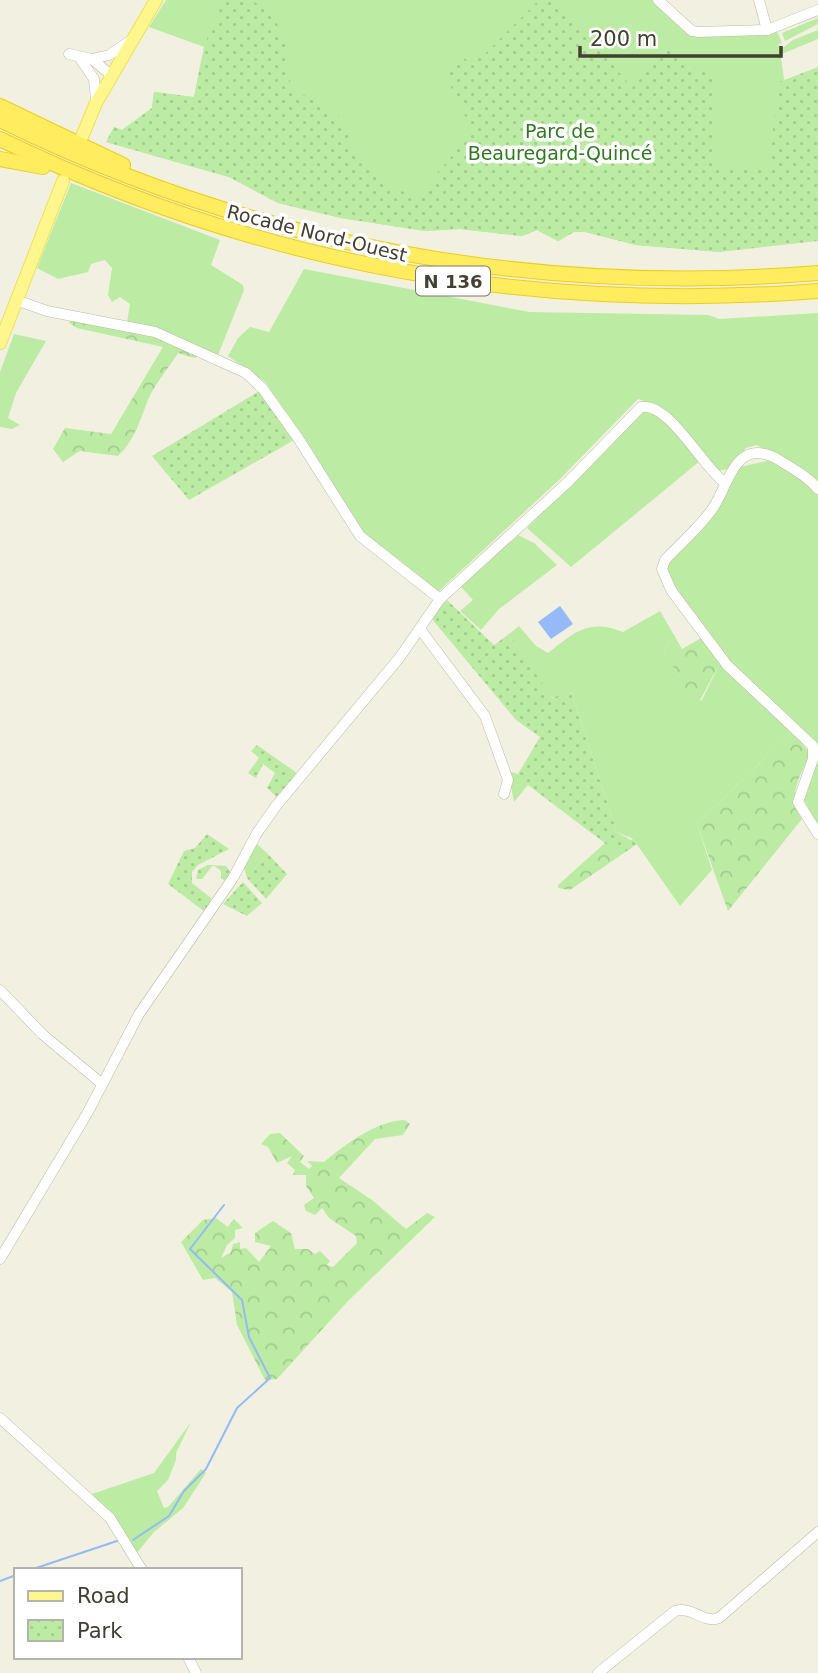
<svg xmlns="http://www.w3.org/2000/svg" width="818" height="1673" font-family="'DejaVu Sans',sans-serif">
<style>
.grass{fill:#bceba4}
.forest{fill:url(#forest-crowns)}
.park{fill:url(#park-dots)}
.water{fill:#95baf7}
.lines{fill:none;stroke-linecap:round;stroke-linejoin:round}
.stream{stroke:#95baf7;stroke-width:2}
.minor-casing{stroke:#bebaa3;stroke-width:11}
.major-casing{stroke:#eee153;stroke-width:14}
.highway-casing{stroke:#eccd21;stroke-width:16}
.minor{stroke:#fff;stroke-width:10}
.major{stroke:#fff78d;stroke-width:12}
.highway{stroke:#ffec5f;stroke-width:14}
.labels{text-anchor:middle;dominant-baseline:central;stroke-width:7;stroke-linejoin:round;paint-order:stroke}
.shield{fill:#fff;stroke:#7c796f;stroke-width:2}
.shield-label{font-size:18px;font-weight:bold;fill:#444031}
.park-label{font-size:19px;fill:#2f7a20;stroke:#fff}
.street-label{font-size:19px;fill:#444031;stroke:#fff}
</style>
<defs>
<pattern id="forest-crowns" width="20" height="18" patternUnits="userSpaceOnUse" patternTransform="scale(1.75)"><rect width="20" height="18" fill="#bceba4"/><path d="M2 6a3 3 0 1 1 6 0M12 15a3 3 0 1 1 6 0" fill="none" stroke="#a3cb8e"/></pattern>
<pattern id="park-dots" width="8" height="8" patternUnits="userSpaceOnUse" patternTransform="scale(1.75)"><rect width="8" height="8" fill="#bceba4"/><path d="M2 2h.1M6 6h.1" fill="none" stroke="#a3cb8e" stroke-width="1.8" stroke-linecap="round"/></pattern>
</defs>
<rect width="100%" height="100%" fill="#f2f1e1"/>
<!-- grass -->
<g class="grass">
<polygon points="166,0 658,0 691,29 776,29 782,43 779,44 780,50 793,40 818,30 818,39 782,54 780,52 784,78 764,210 720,252 636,245 585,232 574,232 558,241 537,230 522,236 460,229 425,231 341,218 278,203 229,177 106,142 114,127 122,130 152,108 154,92 194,97 204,47 149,27"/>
<polygon points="818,18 818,24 785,41 782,33"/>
<polygon points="71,183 220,240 211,265 243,285 244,290 218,355 127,322 130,304 120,297 112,302 108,295 112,268 105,260 91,264 88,272 58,279 37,268"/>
<polygon points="304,269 529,312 709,315 719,319 818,313 818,484 757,445 746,448 731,468 714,472 656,405 638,399 560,479 438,592 362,532 308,443 265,382 228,356 238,338 250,327 269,332"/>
<polygon points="14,334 46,341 16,393 8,418 20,425 12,429 0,427 0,372"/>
<polygon points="647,411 670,424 700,461 571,567 527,528 640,412"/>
<polygon points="771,460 808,482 818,494 818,826 803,798 817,753 723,654 674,587 665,566 740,467"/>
<polygon points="518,535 534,543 557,565 499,609 481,630 460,611 473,600 460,586"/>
<path d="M 660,611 L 674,635 L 664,651 L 695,703 L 702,700 L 720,663 L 792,732 L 697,824 L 712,870 L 680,906 L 633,839 L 617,832 L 571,692 L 556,699 L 550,696 L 509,634 L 519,626 L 536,646 L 548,653 C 574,633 588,618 623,632 Z"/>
<polygon points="508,771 518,774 528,785 514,802"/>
<polygon points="257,844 267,853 247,878 244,868"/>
<polygon points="191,1422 176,1453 176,1460 168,1480 157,1491 164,1508 168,1507 201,1469 206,1473 183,1508 154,1532 136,1554 92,1494 154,1473"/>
</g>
<!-- forest -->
<g class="forest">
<path d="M 72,317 L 161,337 L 200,356 L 194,358 L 178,353 C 168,369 154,385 147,402 C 140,421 134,441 118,456 L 80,451 L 63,462 L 53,449 L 65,428 L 111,434 L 163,347 L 77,328 L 69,323 Z"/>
<polygon points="674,635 682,649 703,637 720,663 699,702 695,703 691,698 664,651"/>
<path d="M 792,732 L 811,754 C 800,775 786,797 802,819 L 728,911 L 697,824 Z"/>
<polygon points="633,839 637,844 570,890 558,888 558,885 605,843 614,850"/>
<path d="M 405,1120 L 410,1124 L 403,1135 L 375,1139 L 339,1178 L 372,1200 L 406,1229 L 427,1213 L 435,1217 L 348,1301 L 277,1379 L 265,1380 L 237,1325 L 232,1292 L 215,1278 L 203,1280 L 181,1242 L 203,1220 L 216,1218 L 228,1227 L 234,1219 L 243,1228 L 235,1230 L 235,1238 L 227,1245 L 221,1258 L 231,1252 L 233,1244 L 240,1242 L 240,1249 L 246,1248 L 259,1262 L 271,1246 L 255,1242 L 255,1233 L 273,1221 L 291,1233 L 295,1249 L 308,1249 L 315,1254 L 320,1251 L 330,1261 L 327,1265 L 333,1267 L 357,1243 L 356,1236 L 329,1218 L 322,1208 L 315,1215 L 306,1211 L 304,1205 L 314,1198 L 306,1186 L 306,1175 L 293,1175 L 295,1170 L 287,1163 L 292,1156 L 277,1163 L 268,1147 L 261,1144 L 270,1134 L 280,1133 L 304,1156 L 300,1162 L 309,1169 L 312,1166 L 307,1161 L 324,1162 C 346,1144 376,1121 405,1120 Z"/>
</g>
<!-- park -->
<g class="park">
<path d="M 226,0 L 252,0 L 273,16 L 285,39 L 290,81 L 298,92 L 334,111 L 342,120 L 359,161 L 369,169 L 374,166 C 386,180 399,195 418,195 L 465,141 L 471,129 L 446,76 L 463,56 L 469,63 L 485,54 L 539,0 L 559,0 L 632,88 L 669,49 L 698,69 L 716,72 L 714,168 L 768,167 L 779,82 L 818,67 L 818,241 L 720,252 L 636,245 L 585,232 L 574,232 L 558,241 L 537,230 L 522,236 L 460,229 L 425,231 L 341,218 L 278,203 L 229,177 L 106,142 L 114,127 L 122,130 L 152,108 L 154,92 L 194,97 C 201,64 205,28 226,0 Z"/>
<polygon points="261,390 296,439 189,500 152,456"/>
<polygon points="447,600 494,645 509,634 552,698 571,692 617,832 637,844 622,854 614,850 520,779 518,774 540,737 516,720 431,618"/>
<polygon points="257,745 297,773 277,797 267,788 275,773 263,764 256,778 248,773 259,758 251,751"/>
<polygon points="207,834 229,849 198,865 192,872 192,883 211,898 211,903 205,912 168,884 184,851 195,848"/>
<polygon points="267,853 287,874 266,899 247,878"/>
<polygon points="208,865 226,866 231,873 225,881 221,878 221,871 213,865 202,879 196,879 198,870"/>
<polygon points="243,882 262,903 247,916 223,904"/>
</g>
<!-- water -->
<polygon class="water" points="560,606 573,624 551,639 538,622"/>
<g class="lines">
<!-- stream -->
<g class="stream">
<polyline points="133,1540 169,1516 184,1491 206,1469 237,1408 270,1378 249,1337 242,1300 190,1249 224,1205"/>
<polyline points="30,1570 120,1540"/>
<polyline points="0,1581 16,1575"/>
</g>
<defs>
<g id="minor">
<polyline points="658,0 692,31 699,32 767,30 818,10"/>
<polyline points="759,0 767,30"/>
<polyline points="69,54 92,59 112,76"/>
<polyline points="79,57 94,79 96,100"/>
<polyline points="92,59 109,55 130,41"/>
<polyline points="16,300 47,311 155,332 246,373 263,389 298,438 360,536 440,599"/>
<path d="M 818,489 C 807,476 793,469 779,460 C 736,435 730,482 713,508 C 700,527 681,543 665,560 L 662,569 L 671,590 L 727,665 L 813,746 L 813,759 L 798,802 L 818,834"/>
<polyline points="420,629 485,716 508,780 504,794"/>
<polyline points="0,990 42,1034 101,1083"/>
<path d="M 0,1259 L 88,1112 L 139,1014 L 233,878 L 257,833 L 276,806 L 400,657 L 440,599 L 567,483 L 641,407 C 669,402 702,466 724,482"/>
<polyline points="0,1418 110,1518 142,1570"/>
<polyline points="188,1657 196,1673"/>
<path d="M 598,1673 L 675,1611 C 693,1606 703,1624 719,1618 L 818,1532"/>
</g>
<g id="major">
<polyline points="81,139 96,103 156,0"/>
<polyline points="0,343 63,181"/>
</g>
<g id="highway">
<polyline points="0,106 123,165"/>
<path d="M 0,120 C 255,246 534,296 818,273"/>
<path d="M 0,139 C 259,265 532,313 818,291"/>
<polyline points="0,159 43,167"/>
</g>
</defs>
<!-- minor casing -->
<use href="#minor" class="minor-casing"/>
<!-- major casing -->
<use href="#major" class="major-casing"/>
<!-- highway casing -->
<use href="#highway" class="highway-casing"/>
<!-- minor -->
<use href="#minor" class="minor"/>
<!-- major -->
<use href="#major" class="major"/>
<!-- highway -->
<use href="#highway" class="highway"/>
</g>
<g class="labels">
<!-- shield labels -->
<rect class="shield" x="416" y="266.5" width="74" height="29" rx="5"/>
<g class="shield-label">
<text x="453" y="281">N 136</text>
</g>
<!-- park labels -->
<g class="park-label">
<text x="560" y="131">Parc de<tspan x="560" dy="22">Beauregard-Quincé</tspan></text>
</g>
<!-- street labels -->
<g class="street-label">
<text transform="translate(317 233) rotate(14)">Rocade Nord-Ouest</text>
</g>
</g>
<!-- legend -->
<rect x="14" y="1568" width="228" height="91" fill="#ffffff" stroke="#b4b3ad" stroke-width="2"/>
<rect x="28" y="1591" width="35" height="10" fill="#fff78d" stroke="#b4b3ad" stroke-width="2"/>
<text x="77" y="1603" font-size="21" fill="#444031">Road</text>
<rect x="28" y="1620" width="35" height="21" fill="url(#park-dots)" stroke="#b4b3ad" stroke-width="2"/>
<text x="77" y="1638" font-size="21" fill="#444031">Park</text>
<!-- scale -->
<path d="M580 46v10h201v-10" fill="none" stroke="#444031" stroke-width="3.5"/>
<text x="590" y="46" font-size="21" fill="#444031" stroke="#ffffff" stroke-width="5" paint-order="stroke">200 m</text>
</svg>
